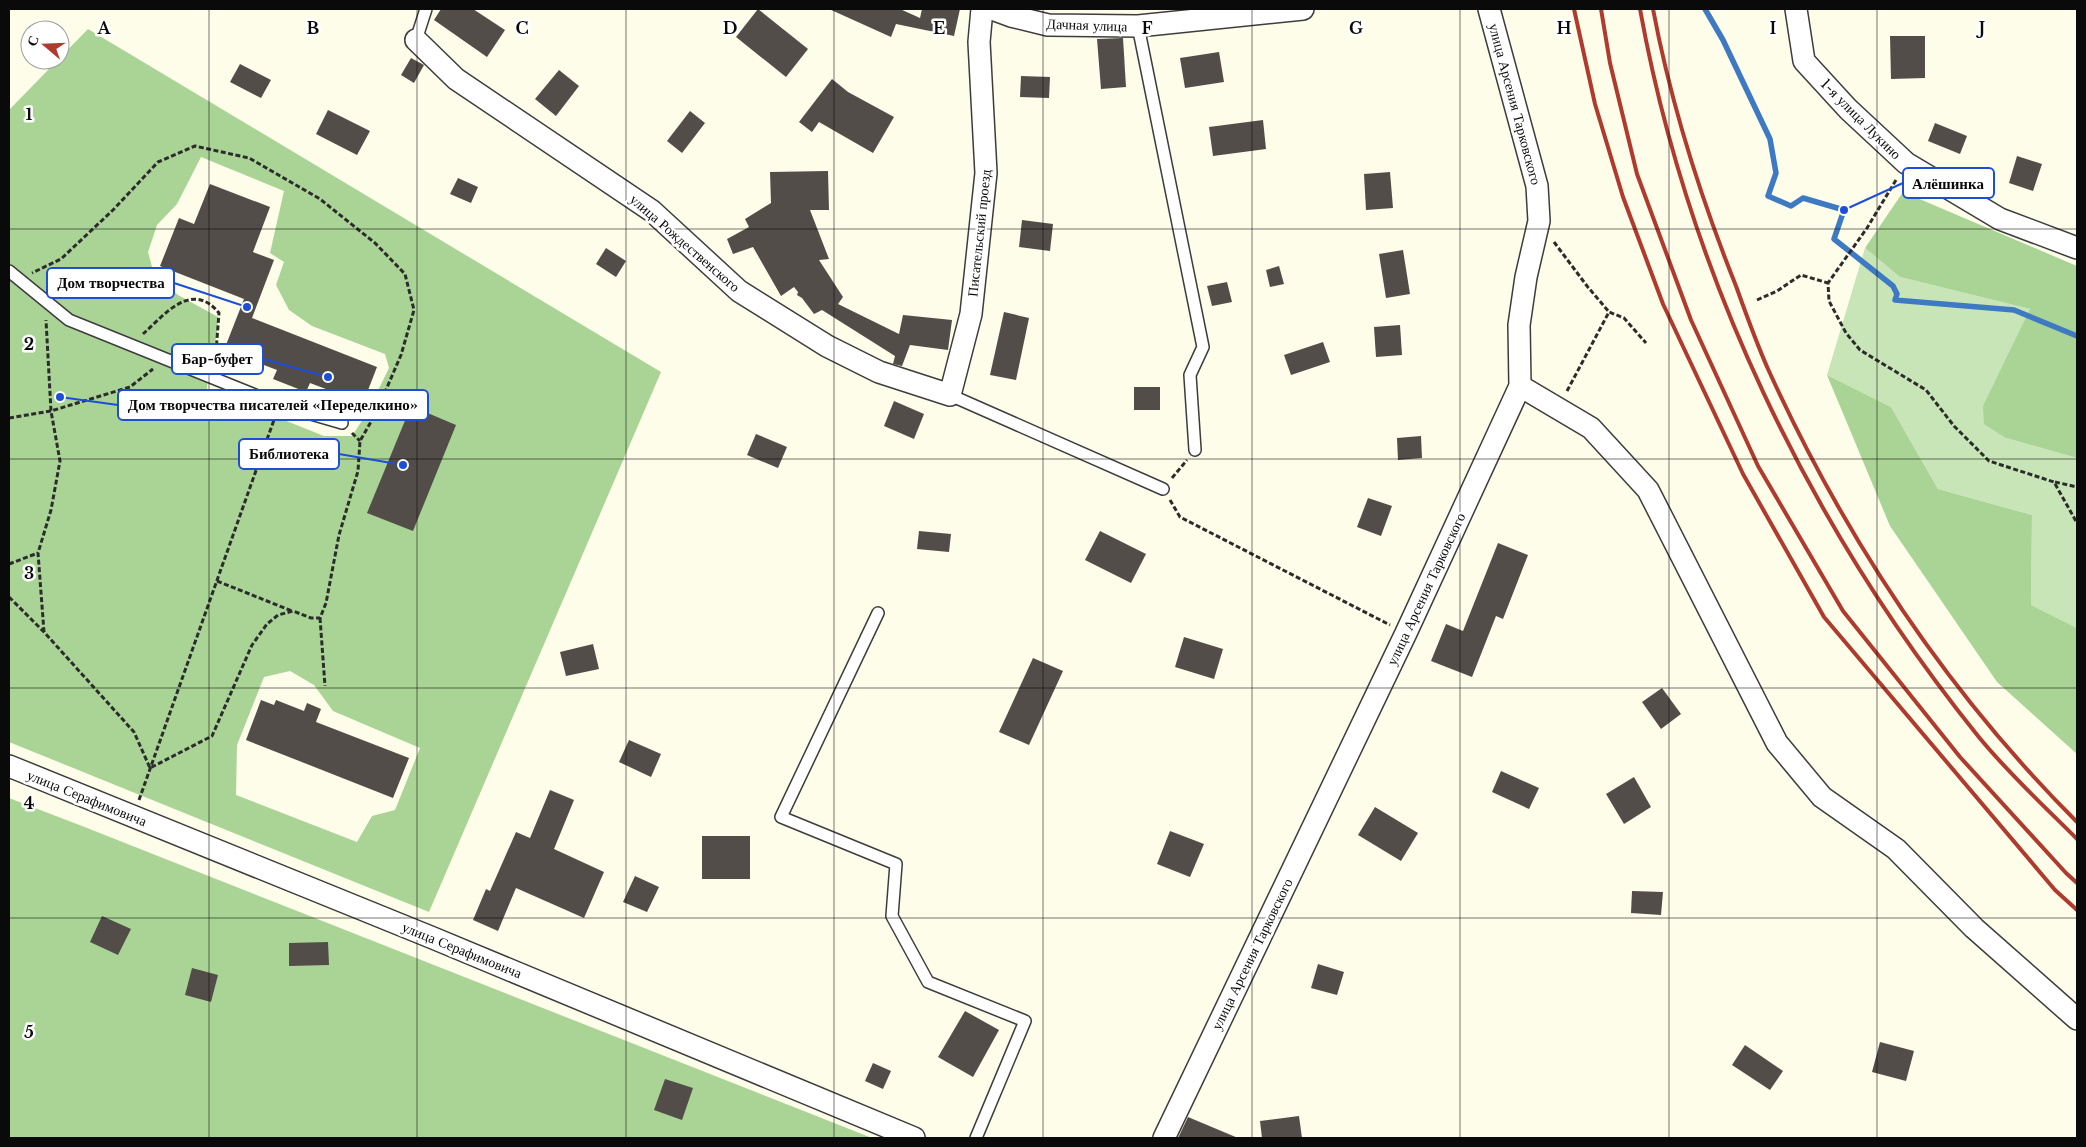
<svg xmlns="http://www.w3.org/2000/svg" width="2086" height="1147" font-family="'Libre Baskerville',serif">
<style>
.green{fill:#c7e5b6}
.forest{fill:#a9d496;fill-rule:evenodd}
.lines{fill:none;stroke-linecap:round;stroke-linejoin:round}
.stream{stroke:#3e7ac3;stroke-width:5.5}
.building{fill:#524d48}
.lane-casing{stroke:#3d3d3d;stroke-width:14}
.street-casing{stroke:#3d3d3d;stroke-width:24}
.path{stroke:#2c2c2c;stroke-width:3;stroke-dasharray:5 2.5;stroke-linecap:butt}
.lane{stroke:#fff;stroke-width:11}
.street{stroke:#fff;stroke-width:21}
.rail{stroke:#b03a2d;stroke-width:4}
.grid{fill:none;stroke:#0a0a0a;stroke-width:1;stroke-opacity:0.55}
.labels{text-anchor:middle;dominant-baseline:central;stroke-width:5;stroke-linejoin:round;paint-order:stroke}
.street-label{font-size:14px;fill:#0a0a0a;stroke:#fff}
.grid-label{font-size:16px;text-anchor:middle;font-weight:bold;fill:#0a0a0a;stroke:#fff;stroke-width:5;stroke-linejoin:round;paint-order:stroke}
.leader{fill:none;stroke:#1d4ed8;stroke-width:2}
.callout-dot{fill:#1d4ed8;stroke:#fff;stroke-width:2}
.callout{fill:#fff;stroke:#1d4ed8;stroke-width:2}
.callout-label{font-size:15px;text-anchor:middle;font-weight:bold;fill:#0a0a0a}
</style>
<rect width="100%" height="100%" fill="#fefde9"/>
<!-- green -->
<polygon class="green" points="1865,248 1900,277 2030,309 1984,406 2006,438 2077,458 2077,628 2031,605 2032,515 1938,489 1891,407 1827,375"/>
<!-- forest -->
<g class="forest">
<path d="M 88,29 L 661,372 L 429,912 L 9,742 L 9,110 ZM 201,157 L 284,191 L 270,253 L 284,262 L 276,285 L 289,310 L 312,326 L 385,354 L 389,368 L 367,413 L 352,436 L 324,436 L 207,389 L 209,360 L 217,335 L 218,317 L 178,295 L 155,278 L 148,252 L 157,225 L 177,204 ZM 290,671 L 314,685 L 333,711 L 420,748 L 395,810 L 372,816 L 357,842 L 236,795 L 237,745 L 264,677 Z"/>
<polygon points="1903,192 2077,266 2077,458 2006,438 1984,424 1983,406 2030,309 1900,277 1865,248"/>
<polygon points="1827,375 1891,407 1938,489 2032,515 2031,605 2077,628 2077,754 1997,682 1890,526"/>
<polygon points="9,798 82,826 872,1138 9,1138"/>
</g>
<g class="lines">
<!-- stream -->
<polyline class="stream" points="1705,9 1723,40 1770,139 1776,173 1768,196 1791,206 1803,198 1844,210 1834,239 1893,286 1897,294 1895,300 2014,310 2077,336"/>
</g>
<!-- building -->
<g class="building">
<polygon points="441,9 473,9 505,30 487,57 434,20"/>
<polygon points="758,9 808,49 786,77 736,37"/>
<polygon points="829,9 900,9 920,18 922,9 960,9 954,36 896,24 891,37"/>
<polygon points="1890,36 1925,36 1925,78 1891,79"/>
<polygon points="1123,38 1126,87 1101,89 1097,39"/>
<polygon points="1219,52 1224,82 1185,88 1180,58"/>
<polygon points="411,58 424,65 414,83 401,75"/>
<polygon points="240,64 271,80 261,98 230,82"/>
<polygon points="559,70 579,86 556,116 535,99"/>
<polygon points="1021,76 1050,77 1049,98 1020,97"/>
<polygon points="832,79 848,92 894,117 873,153 819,122 812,132 799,122"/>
<polygon points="328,110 370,131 357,155 316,134"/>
<polygon points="690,111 705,123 682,153 667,141"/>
<polygon points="1263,120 1266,149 1213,156 1209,127"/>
<polygon points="1935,123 1967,136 1960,154 1928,141"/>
<polygon points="2017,156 2042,164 2033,191 2009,183"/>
<polygon points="828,171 829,210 810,210 829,259 819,260 843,297 838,304 899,334 903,315 952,320 948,350 910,345 902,366 893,364 895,356 822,310 814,314 802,298 797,295 798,292 794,287 781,296 753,247 733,254 727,239 749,227 745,219 771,203 770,172"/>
<polygon points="1390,172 1393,208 1366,210 1364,174"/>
<polygon points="458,178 478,187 471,203 450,194"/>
<polygon points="210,184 270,207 253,252 274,260 252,318 377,367 363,403 310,383 306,392 273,379 277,370 224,350 244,299 160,266 179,218 194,224"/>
<polygon points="1022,220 1053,224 1050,251 1019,247"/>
<polygon points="606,248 626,261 616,277 596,264"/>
<polygon points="1403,250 1410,294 1386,298 1379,254"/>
<polygon points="1279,266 1284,284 1270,287 1266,270"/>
<polygon points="1227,282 1232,302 1212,306 1207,286"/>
<polygon points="1004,312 1029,318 1016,380 990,375"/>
<polygon points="1400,325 1402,355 1376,357 1374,327"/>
<polygon points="1323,342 1330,362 1291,375 1284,355"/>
<rect x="1134" y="387" width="26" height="23"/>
<polygon points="894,401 924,414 914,439 884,426"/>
<polygon points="411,406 456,425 413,531 367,513"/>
<polygon points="756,434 787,447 778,468 747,455"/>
<polygon points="1421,436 1422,458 1398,460 1397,438"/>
<polygon points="1368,498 1392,506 1381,536 1357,527"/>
<polygon points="919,531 951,534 949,552 917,549"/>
<polygon points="1100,531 1146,554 1131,583 1085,560"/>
<polygon points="1498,543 1528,555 1503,619 1496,616 1472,677 1431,661 1446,624 1463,631"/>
<polygon points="1184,637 1223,649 1214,679 1175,667"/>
<polygon points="593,644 599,669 566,676 560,652"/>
<polygon points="1033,658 1063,671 1029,745 999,732"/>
<polygon points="1662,688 1681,714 1661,729 1642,702"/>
<polygon points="261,700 274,705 276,700 304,711 307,703 321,709 316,722 409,758 393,798 246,740"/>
<polygon points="629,740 661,754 651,777 619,762"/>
<polygon points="1501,771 1539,788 1529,809 1492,792"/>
<polygon points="1634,777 1651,807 1624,824 1606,794"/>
<polygon points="550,790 574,800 554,849 604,872 584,918 516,888 498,931 473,920 486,889 490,891 516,832 530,838"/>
<polygon points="1375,807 1418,833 1401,861 1358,835"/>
<polygon points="1170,831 1204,844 1190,877 1157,864"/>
<rect x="702" y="836" width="48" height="43"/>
<polygon points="635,876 659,887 647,912 623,902"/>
<polygon points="1632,891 1663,892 1661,915 1631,913"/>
<polygon points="102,916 131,929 118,955 90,942"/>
<polygon points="328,942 329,965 289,966 289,943"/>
<polygon points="1318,964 1344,972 1337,995 1311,988"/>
<polygon points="192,968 218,975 211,1002 185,995"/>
<polygon points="965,1011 999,1030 973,1077 938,1057"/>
<polygon points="1880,1042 1914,1051 1906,1081 1872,1072"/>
<polygon points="1745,1045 1783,1071 1770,1090 1732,1065"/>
<polygon points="873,1063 891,1071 883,1089 865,1081"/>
<polygon points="665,1079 693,1088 682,1120 654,1110"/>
<polygon points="1299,1116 1302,1138 1262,1138 1260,1121"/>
<polygon points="1188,1117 1238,1138 1178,1138"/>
</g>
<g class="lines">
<defs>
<g id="lane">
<polyline points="1138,26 1203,347 1190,375 1195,450"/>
<polyline points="416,40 426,9"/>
<polyline points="9,271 69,320 280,405 342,423"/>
<polyline points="950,395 1163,489"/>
<polyline points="878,613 781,817 896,864 892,916 928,982 1025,1021 976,1138"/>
</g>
<g id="street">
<polyline points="992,9 1011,16 1048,25 1138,26 1303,9"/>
<polyline points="1796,9 1804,61 1848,109 1906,163 2000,219 2077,248"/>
<polyline points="416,40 456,79 652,211 739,291 827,346 879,372 950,395 971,314 986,173 979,42 982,9"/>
<polyline points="1520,386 1591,428 1648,490 1777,743 1822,797 1896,849 1974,928 2077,1019"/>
<polyline points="9,766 433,938 914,1138"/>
<polyline points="1164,1138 1406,633 1520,386 1519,325 1526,277 1539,221 1537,186 1489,9"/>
</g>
</defs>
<!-- lane casing -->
<use href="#lane" class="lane-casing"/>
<!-- street casing -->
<use href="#street" class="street-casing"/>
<!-- path -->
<g class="path">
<polyline points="1896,180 1867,228 1828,283 1829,301 1846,333 1860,350 1926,390 1954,426 1989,461 2054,482 2077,523"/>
<polyline points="1554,242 1587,286 1609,312"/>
<polyline points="1757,300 1777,291 1801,275 1828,283"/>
<path d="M 143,334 C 165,314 192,280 219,313 L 215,365"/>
<polyline points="1567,391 1609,312 1624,318 1646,343"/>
<polyline points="9,418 51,411 130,387 153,369"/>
<polyline points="352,433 360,441"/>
<polyline points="1172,478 1187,460"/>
<polyline points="2055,482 2077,487"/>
<polyline points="1170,500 1180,517 1390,625"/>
<polyline points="9,564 38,553"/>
<polyline points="217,581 292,611"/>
<polyline points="9,597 44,632 134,732 150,768 212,736 252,645 267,624 278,615 293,611 311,618 320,618 326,603 339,535 358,471 360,441 376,413 401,355 414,310 405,274 375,243 320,199 249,158 195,146 158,162 113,210 61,259 32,273"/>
<polyline points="320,618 325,686"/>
<polyline points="44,632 38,553 51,510 60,461 51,411 46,320"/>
<polyline points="139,800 275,417"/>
</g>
<!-- lane -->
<use href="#lane" class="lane"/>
<!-- street -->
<use href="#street" class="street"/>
<!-- rail -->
<g class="rail">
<polyline points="1574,9 1595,104 1623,197 1663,304 1743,474 1824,617 2055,890 2077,910"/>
<polyline points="1601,9 1610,63 1637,174 1691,320 1758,466 1843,611 1960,757 2066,873 2077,883"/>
<path d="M 1640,9 C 1688,274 1809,526 1978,736 C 2007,772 2044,806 2077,839"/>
<path d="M 1653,9 C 1671,104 1700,196 1736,286 C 1746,314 1756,342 1768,369 C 1844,536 1947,692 2077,822"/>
</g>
</g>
<!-- grid -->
<path class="grid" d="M 209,9 L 209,1138M 417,9 L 417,1138M 626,9 L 626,1138M 834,9 L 834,1138M 1043,9 L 1043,1138M 1252,9 L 1252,1138M 1460,9 L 1460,1138M 1669,9 L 1669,1138M 1877,9 L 1877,1138M 9,229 L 2077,229M 9,459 L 2077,459M 9,688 L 2077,688M 9,918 L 2077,918"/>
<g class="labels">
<!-- street labels -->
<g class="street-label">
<text transform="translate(1087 25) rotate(2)">Дачная улица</text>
<text transform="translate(1515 104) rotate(75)">улица Арсения Тарковского</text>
<text transform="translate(1861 119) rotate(45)">1-я улица Лукино</text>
<text transform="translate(979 233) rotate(-84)">Писательский проезд</text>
<text transform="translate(685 243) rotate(41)">улица Рождественского</text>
<text transform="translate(1426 589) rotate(-65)">улица Арсения Тарковского</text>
<text transform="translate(87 798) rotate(22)">улица Серафимовича</text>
<text transform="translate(462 950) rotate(22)">улица Серафимовича</text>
<text transform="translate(1252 954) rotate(-64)">улица Арсения Тарковского</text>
</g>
</g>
<g class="grid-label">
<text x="104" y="34">A</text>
<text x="313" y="34">B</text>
<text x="522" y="34">C</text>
<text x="730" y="34">D</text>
<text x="939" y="34">E</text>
<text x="1147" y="34">F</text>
<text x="1356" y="34">G</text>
<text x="1564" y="34">H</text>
<text x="1773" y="34">I</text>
<text x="1982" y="34">J</text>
<text x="29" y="120">1</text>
<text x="29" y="350">2</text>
<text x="29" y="579">3</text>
<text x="29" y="809">4</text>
<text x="29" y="1038">5</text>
</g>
<!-- callouts -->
<path class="leader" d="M1844 210L1903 183M247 307L174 283M328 377L263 359M60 397L118 405M403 465L339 454"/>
<g class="callout-dot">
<circle cx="1844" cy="210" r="5"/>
<circle cx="247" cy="307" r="5"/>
<circle cx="328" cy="377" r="5"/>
<circle cx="60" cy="397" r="5"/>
<circle cx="403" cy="465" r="5"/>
</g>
<g class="callout">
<rect x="1903" y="168" width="91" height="30" rx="5"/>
<rect x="47" y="268" width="127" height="30" rx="5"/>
<rect x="172" y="344" width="91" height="30" rx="5"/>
<rect x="118" y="390" width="310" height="30" rx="5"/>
<rect x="239" y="439" width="100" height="30" rx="5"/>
</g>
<g class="callout-label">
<text x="1948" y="189">Алёшинка</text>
<text x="111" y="288">Дом творчества</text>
<text x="217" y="364">Бар-буфет</text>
<text x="273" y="410">Дом творчества писателей «Переделкино»</text>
<text x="289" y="459">Библиотека</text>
</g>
<!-- border -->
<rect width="2086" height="1147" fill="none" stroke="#0a0a0a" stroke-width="20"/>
<!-- north arrow -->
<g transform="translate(45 45) rotate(289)"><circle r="24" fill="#ffffff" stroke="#9d9d9d"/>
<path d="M0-4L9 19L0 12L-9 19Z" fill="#b03a2d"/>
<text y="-8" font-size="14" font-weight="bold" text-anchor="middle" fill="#0a0a0a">С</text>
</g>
</svg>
